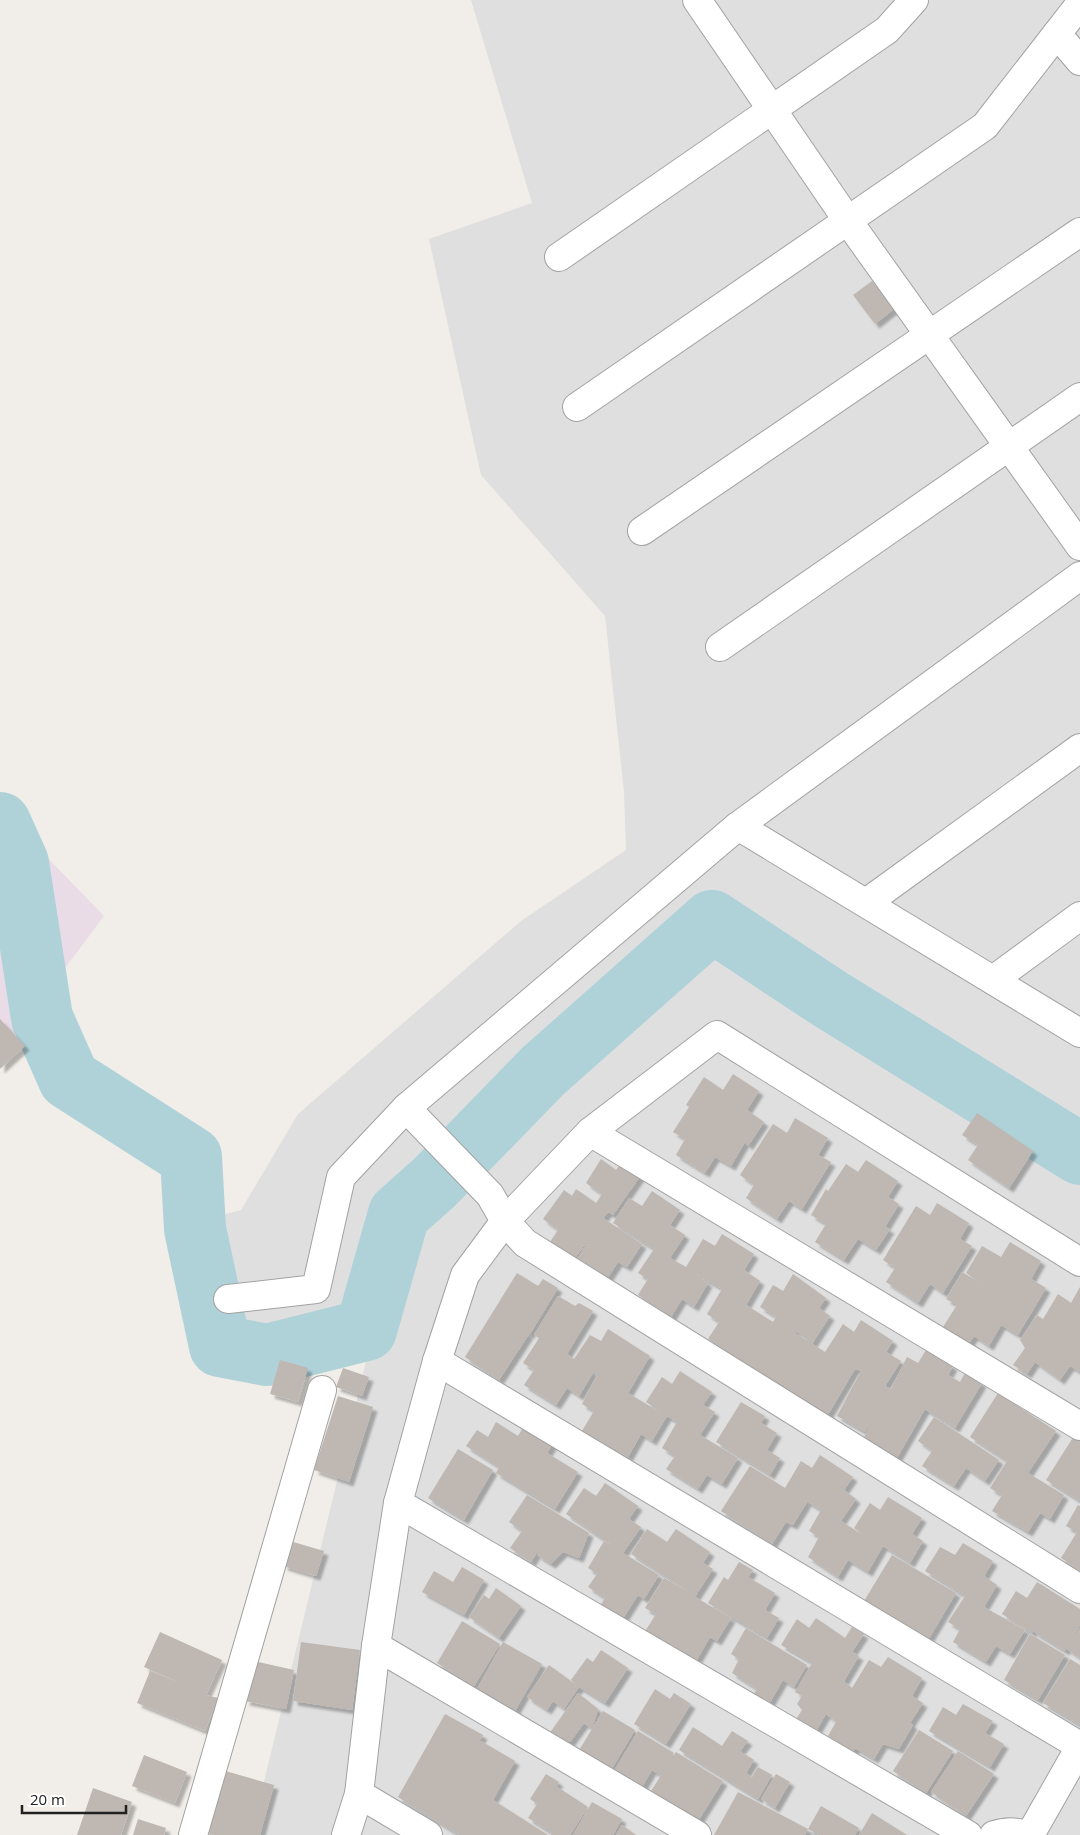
<svg xmlns="http://www.w3.org/2000/svg" width="1080" height="1835" font-family="'Open Sans',sans-serif">
<style>
.residential{fill:#dfdfdf}
.industrial{fill:#e9dce7}
.pier{fill:#fff}
.lines{fill:none;stroke-linecap:round;stroke-linejoin:round}
.river{stroke:#afd2d9;stroke-width:62}
.building{fill:#beb7b2;filter:url(#shadow)}
.street-casing{stroke:#a2a2a2;stroke-width:30}
.street{stroke:#fff;stroke-width:28}
</style>
<defs>
<filter id="shadow"><feDropShadow dx="4.5" dy="4.5" stdDeviation="1" flood-color="#0004"/></filter>
</defs>
<rect width="100%" height="100%" fill="#f1eee9"/>
<!-- residential -->
<g class="residential">
<polygon points="471,0 1080,0 1080,1138 711,907 385,1214 359,1321 236,1335 215,1217 241,1210 298,1114 521,921 626,850 624,792 605,616 481,475 429,239 532,203"/>
<polygon points="705,940 1080,1165 1080,1835 251,1835 371,1341 412,1214"/>
</g>
<!-- industrial -->
<polygon class="industrial" points="0,809 104,916 0,1055"/>
<!-- pier -->
<polygon class="pier" points="456,1130 484,1159 457,1185 429,1157"/>
<g class="lines">
<!-- river -->
<polyline class="river" points="0,823 18,863 42,1018 69,1079 191,1157 195,1229 220,1346 267,1355 366,1330 399,1214 435,1182 543,1071 712,921 830,999 1080,1154"/>
</g>
<!-- building -->
<g class="building">
<polygon points="872,281 894,309 875,324 853,295"/>
<polygon points="0,1019 25,1046 0,1069"/>
<polygon points="733,1074 759,1091 747,1110 764,1122 748,1146 745,1142 731,1166 715,1157 705,1173 676,1155 685,1139 673,1132 689,1107 686,1105 704,1077 723,1090"/>
<polygon points="977,1113 1033,1151 1009,1188 968,1160 978,1145 962,1135"/>
<polygon points="795,1118 828,1138 818,1155 831,1162 802,1209 789,1201 777,1219 746,1198 754,1185 740,1175 773,1124 787,1133"/>
<polygon points="601,1159 616,1170 622,1162 641,1175 613,1215 608,1212 603,1218 642,1244 627,1267 618,1262 605,1282 575,1262 596,1230 574,1259 550,1242 558,1230 543,1219 564,1190 572,1196 576,1189 596,1203 602,1194 586,1183"/>
<polygon points="866,1160 898,1181 888,1197 899,1204 885,1227 890,1229 876,1250 858,1239 844,1260 815,1242 826,1224 811,1215 826,1189 828,1191 846,1164 858,1172"/>
<polygon points="652,1191 680,1210 670,1225 685,1235 670,1258 686,1267 703,1239 715,1246 722,1234 754,1254 744,1270 760,1281 746,1305 773,1322 776,1317 760,1307 773,1285 783,1291 793,1274 826,1298 819,1308 830,1316 812,1344 796,1331 795,1333 825,1352 843,1324 854,1332 861,1320 893,1341 886,1352 901,1361 885,1386 891,1389 907,1357 918,1363 926,1350 953,1366 948,1375 960,1382 965,1373 982,1383 955,1428 925,1409 897,1458 863,1439 880,1408 865,1432 837,1416 861,1371 855,1369 826,1418 728,1359 731,1354 708,1339 719,1322 707,1314 722,1289 690,1270 708,1283 694,1307 682,1299 671,1317 638,1295 648,1279 638,1273 654,1249 613,1223 629,1198 642,1206"/>
<polygon points="937,1203 969,1223 960,1239 972,1246 943,1293 930,1284 918,1303 886,1282 895,1268 883,1260 916,1206 930,1215"/>
<polygon points="1010,1242 1041,1261 1031,1279 1046,1288 1018,1335 1001,1325 989,1346 974,1336 969,1343 943,1327 957,1305 946,1299 962,1272 984,1285 966,1273 982,1246 1001,1257"/>
<polygon points="517,1273 538,1286 543,1279 558,1288 530,1334 509,1321 529,1334 499,1380 465,1357"/>
<polygon points="1080,1287 1080,1372 1070,1366 1060,1380 1035,1362 1027,1374 1013,1365 1025,1348 1020,1340 1037,1315 1043,1319 1058,1294 1071,1303"/>
<polygon points="558,1296 575,1306 579,1303 593,1311 567,1354 574,1359 590,1335 601,1341 608,1329 650,1356 628,1393 663,1414 646,1402 662,1377 672,1384 680,1371 712,1392 703,1405 715,1412 700,1435 738,1458 722,1484 707,1475 698,1489 666,1469 675,1456 662,1448 677,1422 667,1416 652,1441 641,1434 628,1457 582,1431 594,1411 582,1404 597,1375 586,1367 593,1373 579,1396 567,1388 556,1405 524,1385 534,1370 523,1363 539,1338 534,1335"/>
<polygon points="280,1360 308,1368 298,1402 270,1394"/>
<polygon points="343,1368 369,1377 362,1396 336,1387"/>
<polygon points="998,1393 1056,1431 1028,1473 1064,1495 1050,1519 1040,1513 1028,1532 992,1511 1002,1495 990,1488 1007,1461 970,1437"/>
<polygon points="338,1396 373,1407 349,1482 314,1470"/>
<polygon points="741,1402 765,1416 761,1423 777,1433 767,1450 780,1458 770,1475 716,1442"/>
<polygon points="934,1417 999,1460 985,1481 966,1468 954,1486 922,1466 932,1451 918,1441"/>
<polygon points="496,1422 518,1436 525,1424 554,1442 547,1453 578,1472 555,1509 496,1473 499,1467 466,1446 477,1430 488,1437"/>
<polygon points="1074,1436 1080,1440 1080,1501 1046,1480"/>
<polygon points="458,1449 493,1470 464,1520 428,1498"/>
<polygon points="820,1455 853,1477 844,1490 856,1499 841,1521 863,1535 854,1528 870,1503 880,1510 888,1497 922,1518 912,1534 923,1541 910,1563 883,1546 868,1572 848,1560 838,1577 808,1557 819,1537 809,1531 821,1510 798,1496 807,1502 793,1525 786,1522 772,1544 721,1511 750,1466 785,1488 801,1461 812,1468"/>
<polygon points="605,1483 638,1506 629,1519 641,1527 623,1553 659,1575 644,1599 638,1595 622,1620 600,1606 605,1598 588,1587 597,1574 588,1568 604,1541 616,1548 566,1514 584,1488 596,1496"/>
<polygon points="527,1495 589,1533 579,1558 563,1552 551,1564 537,1555 546,1538 531,1562 510,1548 522,1531 509,1522"/>
<polygon points="1078,1505 1080,1506 1080,1570 1061,1558 1077,1532 1066,1526"/>
<polygon points="647,1529 667,1542 676,1529 710,1552 703,1563 713,1569 695,1597 731,1618 717,1641 710,1637 695,1663 644,1633 656,1614 645,1608 664,1578 691,1593 631,1554"/>
<polygon points="290,1541 324,1551 316,1576 283,1566"/>
<polygon points="963,1543 993,1561 984,1576 997,1585 984,1607 1025,1630 1010,1654 996,1646 986,1662 953,1642 960,1629 948,1622 965,1596 925,1571 940,1547 955,1555"/>
<polygon points="892,1555 956,1593 928,1640 864,1601"/>
<polygon points="739,1562 753,1570 748,1577 775,1593 765,1610 779,1618 767,1638 708,1603 724,1577 728,1580"/>
<polygon points="462,1567 484,1580 464,1615 422,1592 434,1571 453,1582"/>
<polygon points="1037,1582 1080,1609 1080,1625 1065,1651 1034,1632 1047,1609 1032,1633 1002,1614 1016,1591 1027,1598"/>
<polygon points="496,1588 521,1606 499,1638 469,1617 484,1595 489,1599"/>
<polygon points="816,1618 845,1638 852,1627 864,1634 852,1652 859,1656 844,1681 852,1688 869,1660 881,1667 888,1657 922,1678 912,1696 923,1703 910,1723 913,1725 899,1749 883,1744 874,1759 855,1748 853,1752 828,1736 836,1722 826,1714 815,1733 795,1721 802,1710 797,1704 802,1696 795,1692 812,1663 781,1645 797,1619 809,1628"/>
<polygon points="462,1621 500,1644 474,1686 437,1663"/>
<polygon points="746,1628 807,1665 794,1687 783,1680 769,1704 753,1695 757,1689 732,1673 739,1659 731,1654"/>
<polygon points="1080,1628 1080,1658 1067,1649"/>
<polygon points="160,1632 222,1660 206,1695 218,1698 205,1731 137,1703 150,1671 183,1684 144,1667"/>
<polygon points="1030,1634 1065,1655 1038,1700 1004,1680"/>
<polygon points="301,1642 360,1650 352,1710 293,1701"/>
<polygon points="503,1642 542,1664 515,1711 477,1689"/>
<polygon points="601,1650 628,1668 605,1703 579,1687 564,1709 553,1701 547,1710 527,1697 549,1665 575,1684 571,1680 587,1658 593,1662"/>
<polygon points="1070,1659 1080,1665 1080,1725 1043,1703"/>
<polygon points="254,1661 294,1670 286,1709 245,1701"/>
<polygon points="655,1689 670,1699 674,1693 691,1704 666,1744 634,1724"/>
<polygon points="578,1693 598,1709 592,1729 603,1711 635,1730 610,1772 578,1752 592,1729 584,1723 567,1746 549,1734"/>
<polygon points="963,1704 993,1721 985,1733 1004,1744 990,1767 929,1731 943,1707 956,1715"/>
<polygon points="445,1714 483,1735 475,1749 481,1741 515,1761 493,1800 548,1835 459,1835 398,1797"/>
<polygon points="693,1727 722,1746 732,1731 748,1741 740,1751 754,1760 746,1773 752,1777 758,1767 772,1775 758,1799 679,1750"/>
<polygon points="919,1730 953,1751 926,1793 893,1771"/>
<polygon points="638,1731 674,1753 660,1775 652,1770 642,1787 614,1771"/>
<polygon points="958,1751 994,1774 966,1816 931,1792"/>
<polygon points="676,1752 723,1781 698,1821 651,1791"/>
<polygon points="144,1755 187,1772 175,1803 132,1786"/>
<polygon points="222,1770 274,1785 260,1835 214,1835 204,1832"/>
<polygon points="546,1774 559,1782 556,1786 588,1807 570,1835 551,1835 552,1833 528,1818 537,1804 530,1799"/>
<polygon points="776,1774 790,1782 775,1808 761,1799"/>
<polygon points="93,1788 132,1802 121,1835 77,1835"/>
<polygon points="738,1792 808,1829 821,1806 859,1828 855,1835 819,1835 808,1829 805,1835 714,1835"/>
<polygon points="592,1802 622,1819 613,1835 573,1835"/>
<polygon points="872,1813 907,1835 859,1835"/>
<polygon points="138,1819 166,1828 164,1835 133,1835"/>
<polygon points="622,1825 636,1835 616,1835"/>
</g>
<g class="lines">
<defs>
<g id="street">
<polyline points="697,0 848,221 1080,546"/>
<polyline points="1057,34 1080,61"/>
<polyline points="559,257 887,30 914,0"/>
<polyline points="577,407 985,126 1080,4"/>
<polyline points="642,531 1080,232"/>
<polyline points="720,647 1080,397"/>
<polyline points="738,826 1080,1033"/>
<polyline points="866,903 1080,748"/>
<polyline points="993,980 1080,916"/>
<polyline points="406,1108 490,1195 505,1221 525,1243 1080,1589"/>
<polyline points="590,1132 1080,1426"/>
<polyline points="228,1299 316,1289 341,1177 406,1108 738,826 1080,576"/>
<polyline points="437,1361 1080,1746"/>
<polyline points="398,1503 968,1835"/>
<polyline points="376,1646 697,1835"/>
<polyline points="359,1794 428,1835"/>
<polyline points="193,1835 322,1390"/>
<polyline points="346,1835 359,1794 376,1646 398,1503 437,1361 465,1275 505,1221 590,1132 717,1035 1080,1262"/>
<path d="M 994,1835 C 1006,1831 1015,1831 1026,1835"/>
<polyline points="1030,1835 1080,1747"/>
</g>
</defs>
<!-- street casing -->
<use href="#street" class="street-casing"/>
<!-- street -->
<use href="#street" class="street"/>
</g>
<!-- scale -->
<path d="M22 1805v8h104v-8" fill="none" stroke="#212121" stroke-width="2.5"/>
<text x="30" y="1805" font-size="15" fill="#212121" stroke="#ffffff" stroke-width="4" paint-order="stroke">20 m</text>
</svg>
